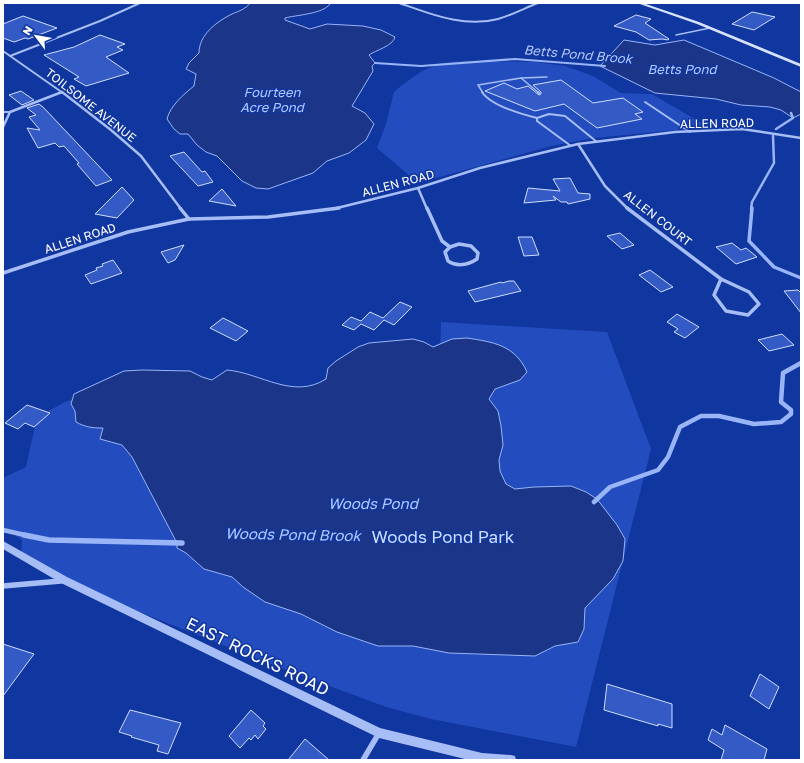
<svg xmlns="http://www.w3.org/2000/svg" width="804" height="763" font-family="'Golos Text',sans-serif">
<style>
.green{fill:#234dbe}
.water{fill:#1b3688;stroke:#99b5f8}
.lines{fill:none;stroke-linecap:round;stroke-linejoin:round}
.stream-far4{stroke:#99b5f8;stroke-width:2}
.stream-far3{stroke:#99b5f8;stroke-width:2.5}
.stream-far2{stroke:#99b5f8;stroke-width:3.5}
.stream-far1{stroke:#99b5f8;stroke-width:4.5}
.stream{stroke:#99b5f8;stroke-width:5.5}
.building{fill:#345bc5;stroke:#d0ddfe}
.service-far1{stroke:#a7bdf5;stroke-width:1.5}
.service{stroke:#a7bdf5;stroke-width:2}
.minor-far3{stroke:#a7bdf5;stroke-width:2}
.minor-far2{stroke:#a7bdf5;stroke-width:2.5}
.minor-far1{stroke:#a7bdf5;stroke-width:3.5}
.minor{stroke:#a7bdf5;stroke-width:5.5}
.tertiary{fill:#a7bdf5;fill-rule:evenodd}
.secondary{fill:#d8e2fe;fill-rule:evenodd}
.labels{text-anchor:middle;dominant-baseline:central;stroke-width:3;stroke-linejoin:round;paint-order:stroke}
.far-street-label{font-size:12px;fill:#fff;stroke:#10369f}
.far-water-label{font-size:13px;font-style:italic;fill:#b4c8fb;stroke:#10369f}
.water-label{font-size:15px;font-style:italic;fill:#b4c8fb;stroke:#10369f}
.near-park-label{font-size:17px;fill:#d0ddfe;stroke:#10369f}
.near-street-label{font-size:17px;fill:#fff;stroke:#10369f}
</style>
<rect width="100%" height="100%" fill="#10369f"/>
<!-- green -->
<g class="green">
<polygon points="464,61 535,62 565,66 593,76 621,93 652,94 708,127 594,138 551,146 418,183 377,148 386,124 394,92 402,85 422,71 442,63"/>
<polygon points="441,322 607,332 651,449 576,747 431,719 386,707 268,663 107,599 21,559 22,540 3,527 3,478 26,467 37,417 67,401 95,394 258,395 308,390 322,383 335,364 440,357"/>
</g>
<!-- water -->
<g class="water">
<path d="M 250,3 L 327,3 L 330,4 C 323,14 296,15 285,18 L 285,20 L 310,29 L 327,24 L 363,26 L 381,30 L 395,37 C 393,46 376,50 369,55 L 375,63 L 372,66 L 373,71 L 352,106 L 365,113 L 374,124 L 366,140 L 349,153 L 327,161 L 313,173 L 268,189 L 256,188 L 242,181 L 217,156 L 206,152 L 197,145 L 188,134 L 180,134 L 174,129 L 167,119 C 170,106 184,94 194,86 L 196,74 L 186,69 L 189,63 L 199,53 C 199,35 216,22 232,14 C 239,11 246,9 250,3 Z"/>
<polygon points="624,40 655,45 684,40 774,78 801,92 801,114 793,118 781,110 770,107 741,105 716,99 655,93 600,66"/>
<path d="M 467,338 C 493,342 515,345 527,372 L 520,380 L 495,389 L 489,399 L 498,411 L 501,426 L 503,445 L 499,460 L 500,471 L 506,484 L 515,489 L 534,487 L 571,486 L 586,492 L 597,499 L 617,525 L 625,539 L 623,561 L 613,579 L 585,608 L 584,629 L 578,642 L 555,646 L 535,656 L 449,653 L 413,646 L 378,646 L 337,632 L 301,614 L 265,602 L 243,587 L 232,577 L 204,569 L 186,553 L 177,548 L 177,543 L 132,457 L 122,445 L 100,439 L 103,428 C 92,428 85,427 76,422 L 75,411 L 71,404 L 74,394 L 124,371 L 142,370 L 190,371 L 202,377 L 212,380 L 227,370 C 261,373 293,400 326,379 L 328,368 L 336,361 L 358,347 L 369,343 L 413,339 L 424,342 L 433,347 L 452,339 Z"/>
</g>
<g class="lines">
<!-- stream-far4 -->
<polyline class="stream-far4" points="375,63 421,66 515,59 605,66"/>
<!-- stream-far3 -->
<g class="stream-far3">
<polyline points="776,129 793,118 791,113"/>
<polyline points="751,209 752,202 774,163 773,136"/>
</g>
<!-- stream-far2 -->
<polyline class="stream-far2" points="752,208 749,241 774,267 801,278"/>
<!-- stream-far1 -->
<g class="stream-far1">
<polyline points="594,502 610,487 658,470 668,457 680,427 701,416 719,416 754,424 781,422 791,414 791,410 781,402 783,373 801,363"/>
<polyline points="3,530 29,536"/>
</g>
<!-- stream -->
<polyline class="stream" points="24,535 49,540 182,543"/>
</g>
<!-- building -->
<g class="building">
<polygon points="752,12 757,13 775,17 754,30 732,24"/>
<polygon points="636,15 651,19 645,23 669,39 668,40 662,39 649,40 636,32 614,26"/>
<polygon points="23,16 57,28 28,39 25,38 14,42 3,38 3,24"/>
<polygon points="100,35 125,44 117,47 123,50 106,57 129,73 86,86 74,79 79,77 44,55 74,47"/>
<polygon points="561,80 593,103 623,98 643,112 635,114 642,119 597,128 564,104 535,111 485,91 504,83 517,89 528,86 539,95 541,94 541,92 533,85"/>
<polygon points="21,91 34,100 22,105 9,95"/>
<polygon points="39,104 43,107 112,180 96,186 77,164 79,163 64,146 59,147 55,143 38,148 27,128 40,130 29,117 36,115 27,108"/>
<polygon points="184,152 202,172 205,171 213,182 198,186 170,156"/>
<polygon points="570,178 578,193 590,194 590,199 568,204 567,202 561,202 553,196 556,200 524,203 528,188 560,191 553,179"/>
<polygon points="122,187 134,200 117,218 95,214"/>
<polygon points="222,189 236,206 209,201"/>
<polygon points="620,233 634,245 622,249 607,236"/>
<polygon points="518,237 532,237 539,255 524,256"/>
<polygon points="732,243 741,250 746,248 757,257 736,264 716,247"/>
<polygon points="184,245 175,260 168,263 161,252"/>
<polygon points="113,260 122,273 91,284 85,275 97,270 96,268 103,266 102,264"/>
<polygon points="650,270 673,287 661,292 639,275"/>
<polygon points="509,281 514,281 521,291 475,302 468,291 501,282 502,283"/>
<polygon points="798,290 801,293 801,313 784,291"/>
<polygon points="400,302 412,307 394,325 384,320 374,330 361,324 354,330 342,325 351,317 361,321 370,312 383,318"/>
<polygon points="677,314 699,327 685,338 674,332 678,329 667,322"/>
<polygon points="223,318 231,322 248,331 236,341 210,328"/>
<polygon points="782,334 794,345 769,351 758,340"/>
<polygon points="27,405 50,413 34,427 25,423 18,429 5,423"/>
<polygon points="3,644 34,654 3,696"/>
<polygon points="760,674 779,687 769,709 750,696"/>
<polygon points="607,684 672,704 672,728 658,724 658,726 604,710"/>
<polygon points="130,710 181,723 168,754 157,751 159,745 131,737 132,736 119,732"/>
<polygon points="251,710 265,723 263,726 266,729 258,739 255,735 251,740 249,738 240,748 229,736"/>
<polygon points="725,725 767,749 764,760 721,760 724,750 708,740 712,729 722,735"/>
<polygon points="305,739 329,760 288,760"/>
</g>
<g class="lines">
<!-- service-far1 -->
<g class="service-far1">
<polyline points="676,35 710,28"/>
<polyline points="521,78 547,77"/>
<polyline points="483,93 478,85 521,78 539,93"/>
</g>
<!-- service -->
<g class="service">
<path d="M 482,92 C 491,106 521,114 537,118"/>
<polyline points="538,92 539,93"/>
<polyline points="645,102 690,132"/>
<polyline points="3,112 10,112"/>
<polyline points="571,146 537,121 537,118 549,114 565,116 597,142"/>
</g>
<!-- minor-far3 -->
<g class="minor-far3">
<path d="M 399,3 C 431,14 464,28 498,19 C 512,15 525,8 538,3"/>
<polyline points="3,51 63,93"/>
<polyline points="10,56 100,21 140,3"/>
<polyline points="60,93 62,92"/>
</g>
<!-- minor-far2 -->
<g class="minor-far2">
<polyline points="62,92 111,130 141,156 181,209"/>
<polyline points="3,127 10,112 62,92"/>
<polyline points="578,144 605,186 628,209"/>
<polyline points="418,188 427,209"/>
<polyline points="333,209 418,188 480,168 578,144 675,132 742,129 801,138"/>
</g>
<!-- minor-far1 -->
<g class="minor-far1">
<polyline points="180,208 189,219"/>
<polyline points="427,208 442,241 450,247"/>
<polyline points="627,208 721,279"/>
<path d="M 459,244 L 471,246 L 478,253 L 477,259 C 468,265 457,267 448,261 L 445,252 L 450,247 Z"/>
<polyline points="3,273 128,232 189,219 268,217 339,208"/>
<polygon points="721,279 749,292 759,304 748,315 726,311 714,295"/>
</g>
<!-- minor -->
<g class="minor">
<polyline points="3,586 61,581"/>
<polyline points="363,760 379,733"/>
</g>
<!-- tertiary -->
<polygon class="tertiary" points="3,541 67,577 380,728 482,753 511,755 515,756 516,760 469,760 379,738 61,583 3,549"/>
<!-- secondary -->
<polygon class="secondary" points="637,3 643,3 699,22 801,64 801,67 697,24"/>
</g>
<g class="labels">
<!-- far-street labels -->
<g class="far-street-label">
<text transform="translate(91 105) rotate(38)">TOILSOME AVENUE</text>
<text transform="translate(717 123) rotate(-1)">ALLEN ROAD</text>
<text transform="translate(398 183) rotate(-15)">ALLEN ROAD</text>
<text transform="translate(658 218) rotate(38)">ALLEN COURT</text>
<text transform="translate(80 238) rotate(-18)">ALLEN ROAD</text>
</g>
<!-- far-water labels -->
<g class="far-water-label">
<text transform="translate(578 54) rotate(5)">Betts Pond Brook</text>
<text x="682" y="69">Betts Pond</text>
<text x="272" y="92">Fourteen<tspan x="272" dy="15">Acre Pond</tspan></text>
</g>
<!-- water labels -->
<g class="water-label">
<text x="373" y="503">Woods Pond</text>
<text transform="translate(293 534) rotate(1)">Woods Pond Brook</text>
</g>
<!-- near-park labels -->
<g class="near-park-label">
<text x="443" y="536">Woods Pond Park</text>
</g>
<!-- near-street labels -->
<g class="near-street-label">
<text transform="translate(258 656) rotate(26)">EAST ROCKS ROAD</text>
</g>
</g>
<!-- border -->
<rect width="804" height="763" fill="none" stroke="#ffffff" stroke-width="8"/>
<!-- north arrow -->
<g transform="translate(36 36) rotate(302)" stroke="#10369f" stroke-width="3" paint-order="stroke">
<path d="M0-3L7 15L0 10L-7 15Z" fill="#ffffff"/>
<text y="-6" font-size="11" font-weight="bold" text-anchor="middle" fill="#ffffff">N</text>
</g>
</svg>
